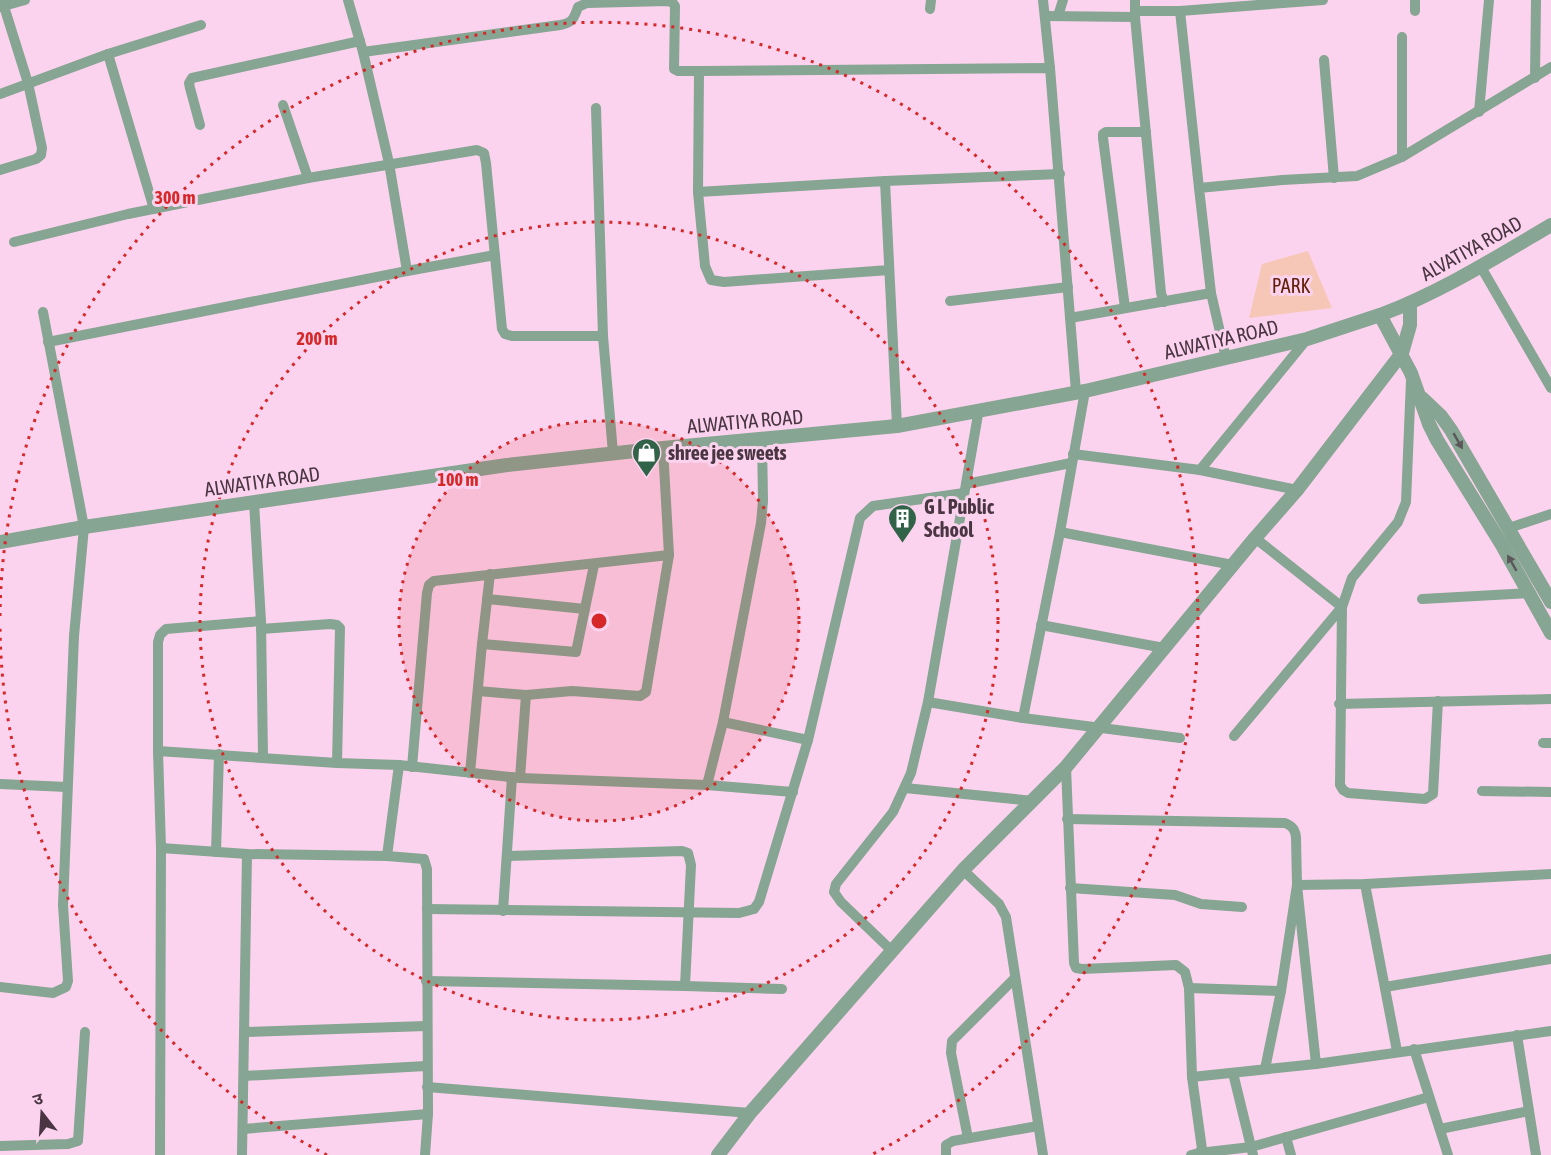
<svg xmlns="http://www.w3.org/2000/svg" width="1551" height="1155" font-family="'Asap Condensed','Noto Sans Devanagari',sans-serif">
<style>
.green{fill:#f6c7b7}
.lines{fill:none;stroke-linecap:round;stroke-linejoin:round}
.minor{stroke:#86a592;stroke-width:10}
.tertiary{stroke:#86a592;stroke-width:14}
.oneway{fill:#5c575b}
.ring{fill:none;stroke:#d62828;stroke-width:3;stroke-dasharray:3 6}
.labels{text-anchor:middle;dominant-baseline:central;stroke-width:6;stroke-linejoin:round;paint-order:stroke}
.street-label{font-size:20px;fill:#4a3643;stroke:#fcd3ee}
.park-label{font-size:20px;fill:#622008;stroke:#fcd3ee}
.poi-label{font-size:20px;font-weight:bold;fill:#4a3643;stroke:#fcd3ee;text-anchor:start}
.centre{fill:#d62828;stroke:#fcd3ee;stroke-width:3}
.ring-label{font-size:18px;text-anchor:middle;font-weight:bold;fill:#d62828;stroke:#fcd3ee;stroke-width:6;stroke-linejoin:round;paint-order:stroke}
</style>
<rect width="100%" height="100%" fill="#fcd3ee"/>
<!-- green -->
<polygon class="green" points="1308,251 1332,308 1249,318 1262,264"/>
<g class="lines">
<!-- minor -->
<g class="minor">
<polyline points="348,0 363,52 389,163 407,271"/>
<polyline points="1043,0 1050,68"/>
<polyline points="1135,0 1135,17 1161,293 1164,302"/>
<polyline points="0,7 25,0"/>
<polyline points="930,9 931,0"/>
<polyline points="1135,11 1180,11 1323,0"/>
<polyline points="1180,11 1199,188"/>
<polyline points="1415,11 1415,0"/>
<polyline points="1045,16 1135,17"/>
<polyline points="1058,16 1063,0"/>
<polyline points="1402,37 1402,157"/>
<path d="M 363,52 L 560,25 C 572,23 574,19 578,7 L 587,3 L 667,1 L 672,2 L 675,6 L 674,69 L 678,71 L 699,71"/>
<polyline points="108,54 154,209"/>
<polyline points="1324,60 1334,178"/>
<polyline points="1535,78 1536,0"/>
<polyline points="0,94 108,54 201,25"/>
<polyline points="283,105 308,178"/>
<polyline points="596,108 603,336"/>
<polyline points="1479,112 1489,0"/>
<polyline points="200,125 190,88 189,83 192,78 360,41"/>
<polyline points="0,170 36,159 41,155 42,148 28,83 2,0"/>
<polyline points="885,181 1060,174"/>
<polyline points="698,192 699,71 1050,68 1076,392"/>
<polyline points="14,242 128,214 308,178 477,150 484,153 486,163 502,329 505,334 512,336 603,336 613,453"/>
<polyline points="1481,267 1551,388"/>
<polyline points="889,270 724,282 711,280 705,266 698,192 885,181 897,426"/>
<polyline points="950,301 1068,287"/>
<polyline points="1125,308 1103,138 1103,134 1106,132 1146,132"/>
<polyline points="1070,318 1211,293"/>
<polyline points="48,342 407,271 495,255"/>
<polyline points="1226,358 1211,293 1199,188 1282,180 1357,176 1402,157 1551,67"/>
<polyline points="1411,380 1406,502 1398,522 1352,578 1342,607 1340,785 1343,790 1348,793 1425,799 1433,794 1438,701"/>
<polyline points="1073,454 1200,470 1307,339"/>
<polyline points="1200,470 1297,490"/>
<polyline points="966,484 1071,463"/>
<polyline points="254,502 261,621 263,757"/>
<polyline points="1509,528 1551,514"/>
<polyline points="1060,532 1233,565"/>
<polyline points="487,599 585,609"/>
<polyline points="1422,599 1529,593"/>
<polyline points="1041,625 1164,648"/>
<polyline points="261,629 330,624 337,625 340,628 337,763"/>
<polyline points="482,644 490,574"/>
<polyline points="478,691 526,695 572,691 640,696 646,692 669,555 663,448"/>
<polyline points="928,702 1023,718 1180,738"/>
<polyline points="1339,704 1551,699"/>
<polyline points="1023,718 1060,532 1085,391"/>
<polyline points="723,722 808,740"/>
<polyline points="1234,736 1342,607 1255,538"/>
<polyline points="1543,743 1551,743"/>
<polyline points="158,751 337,763 399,765 520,778 707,785 723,722 761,523 763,501 762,439"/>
<polyline points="412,767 427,593 429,585 434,581 669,555"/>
<polyline points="1066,767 1074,963 1076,968 1082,969 1176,965 1185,972 1189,988 1192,1077 1202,1149 1199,1153 1191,1155"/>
<polyline points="470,773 482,644 576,652 594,565"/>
<polyline points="520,778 526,695"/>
<polyline points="0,784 67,787"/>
<polyline points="707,785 793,792"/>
<polyline points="905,788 1034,801"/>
<polyline points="1482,791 1551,792"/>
<path d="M 1067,819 L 1285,823 C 1292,826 1295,829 1296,837 L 1297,885 L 1316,1064 L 1551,1031"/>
<polyline points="161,848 247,854 387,856 424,859 427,869 428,1114 425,1155"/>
<polyline points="216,852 219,754"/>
<polyline points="387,856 399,765"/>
<polyline points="963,870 999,904 1006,917 1043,1155"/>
<polyline points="1365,884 1397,1051"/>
<polyline points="1070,888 1175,895 1201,904 1242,907"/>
<polyline points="427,909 739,913 754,909 759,902 808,740 860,518 873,506 964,493"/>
<polyline points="503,911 512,777"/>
<polyline points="892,951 841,902 834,892 836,884 893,812 911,773 928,702 979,409"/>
<polyline points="426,981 685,986 691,865 688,853 682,851 507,856"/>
<polyline points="685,986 782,989"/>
<polyline points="0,987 53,993 66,987 68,981 63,905 74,636 84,527 43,312"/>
<polyline points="1385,987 1551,959"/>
<polyline points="1189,988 1281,991"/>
<polyline points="245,1032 426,1026"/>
<polyline points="1517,1035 1536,1155"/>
<polyline points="1414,1049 1448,1155"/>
<polyline points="1265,1069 1281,991 1297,885 1365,884 1551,874"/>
<polyline points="1233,1073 1253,1155"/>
<polyline points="244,1076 426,1066"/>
<polyline points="1192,1077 1316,1064"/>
<polyline points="427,1087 750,1113"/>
<polyline points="243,1129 428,1114"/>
<polyline points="1440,1129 1529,1111"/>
<polyline points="1286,1137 1291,1155"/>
<polyline points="968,1138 951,1053 952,1041 1015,978"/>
<polyline points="0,1146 68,1144 78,1141 85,1032"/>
<polyline points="1199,1153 1251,1147 1429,1097"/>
<polyline points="160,1155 161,848 158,751 158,642 160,635 166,629 261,621"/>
<polyline points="242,1155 247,854"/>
<polyline points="946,1155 946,1145 953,1141 1038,1126"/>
</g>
<!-- tertiary -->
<g class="tertiary">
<path d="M 1551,225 C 1495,258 1441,292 1380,315 L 1411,373 L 1429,424 L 1437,440 L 1502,545 L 1551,633"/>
<polyline points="1422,398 1441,416 1451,430 1551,602"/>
<polyline points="0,542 84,527 507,465 663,448 897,426 1085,391 1226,358 1307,339 1380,315"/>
<polyline points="718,1155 750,1113 963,870 1066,767 1255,538 1297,490 1402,353 1410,325 1410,304"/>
</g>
</g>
<!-- one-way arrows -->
<defs><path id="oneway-solid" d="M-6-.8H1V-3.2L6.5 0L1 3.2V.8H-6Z" transform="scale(1.5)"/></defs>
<g class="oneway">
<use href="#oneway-solid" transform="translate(1458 441) rotate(60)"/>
<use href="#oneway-solid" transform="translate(1512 563) rotate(-120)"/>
</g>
<!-- distance rings -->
<circle cx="599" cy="621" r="200" fill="#d62828" fill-opacity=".12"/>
<g class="ring">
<circle cx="599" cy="621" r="200"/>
<circle cx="599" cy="621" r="399"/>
<path d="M327 1155A599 599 0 0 1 0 626M0 616A599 599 0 1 1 871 1155"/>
</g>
<!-- icons -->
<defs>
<symbol id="shop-pin" viewBox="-11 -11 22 30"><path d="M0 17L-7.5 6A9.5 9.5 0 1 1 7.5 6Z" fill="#306348" stroke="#fcd3ee"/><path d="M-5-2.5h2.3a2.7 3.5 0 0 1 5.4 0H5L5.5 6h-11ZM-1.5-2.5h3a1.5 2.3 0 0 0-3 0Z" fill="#fff"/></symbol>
<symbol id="building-pin" viewBox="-11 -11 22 30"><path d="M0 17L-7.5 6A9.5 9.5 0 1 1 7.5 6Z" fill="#306348" stroke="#fcd3ee"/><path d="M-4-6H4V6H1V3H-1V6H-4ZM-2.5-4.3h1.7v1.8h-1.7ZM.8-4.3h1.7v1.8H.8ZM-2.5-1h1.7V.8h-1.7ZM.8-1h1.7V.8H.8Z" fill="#fff"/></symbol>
</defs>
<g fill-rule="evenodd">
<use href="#shop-pin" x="630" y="436" width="33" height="45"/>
<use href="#building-pin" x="886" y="502" width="33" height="45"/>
</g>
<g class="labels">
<!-- street labels -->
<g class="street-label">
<text transform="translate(1471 248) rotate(-29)">ALVATIYA ROAD</text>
<text transform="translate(1221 339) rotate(-13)">ALWATIYA ROAD</text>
<text transform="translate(745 421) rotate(-5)">ALWATIYA ROAD</text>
<text transform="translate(262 481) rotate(-8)">ALWATIYA ROAD</text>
</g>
<!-- park labels -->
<g class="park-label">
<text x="1291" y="285">PARK</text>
</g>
<!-- poi labels -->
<g class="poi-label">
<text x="668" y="452">shree jee sweets</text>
<text x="924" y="506">G L Public<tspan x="924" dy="23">School</tspan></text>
</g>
</g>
<circle cx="599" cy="621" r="9" class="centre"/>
<g class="ring-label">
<text x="175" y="204">300 m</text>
<text x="317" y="345">200 m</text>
<text x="458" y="486">100 m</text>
</g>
<!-- north arrow -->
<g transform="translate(42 1113) rotate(343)" stroke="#fcd3ee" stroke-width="4.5" paint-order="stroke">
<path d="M0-4.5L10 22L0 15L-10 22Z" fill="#4a3643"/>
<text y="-9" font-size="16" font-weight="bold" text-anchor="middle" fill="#4a3643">उ</text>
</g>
</svg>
